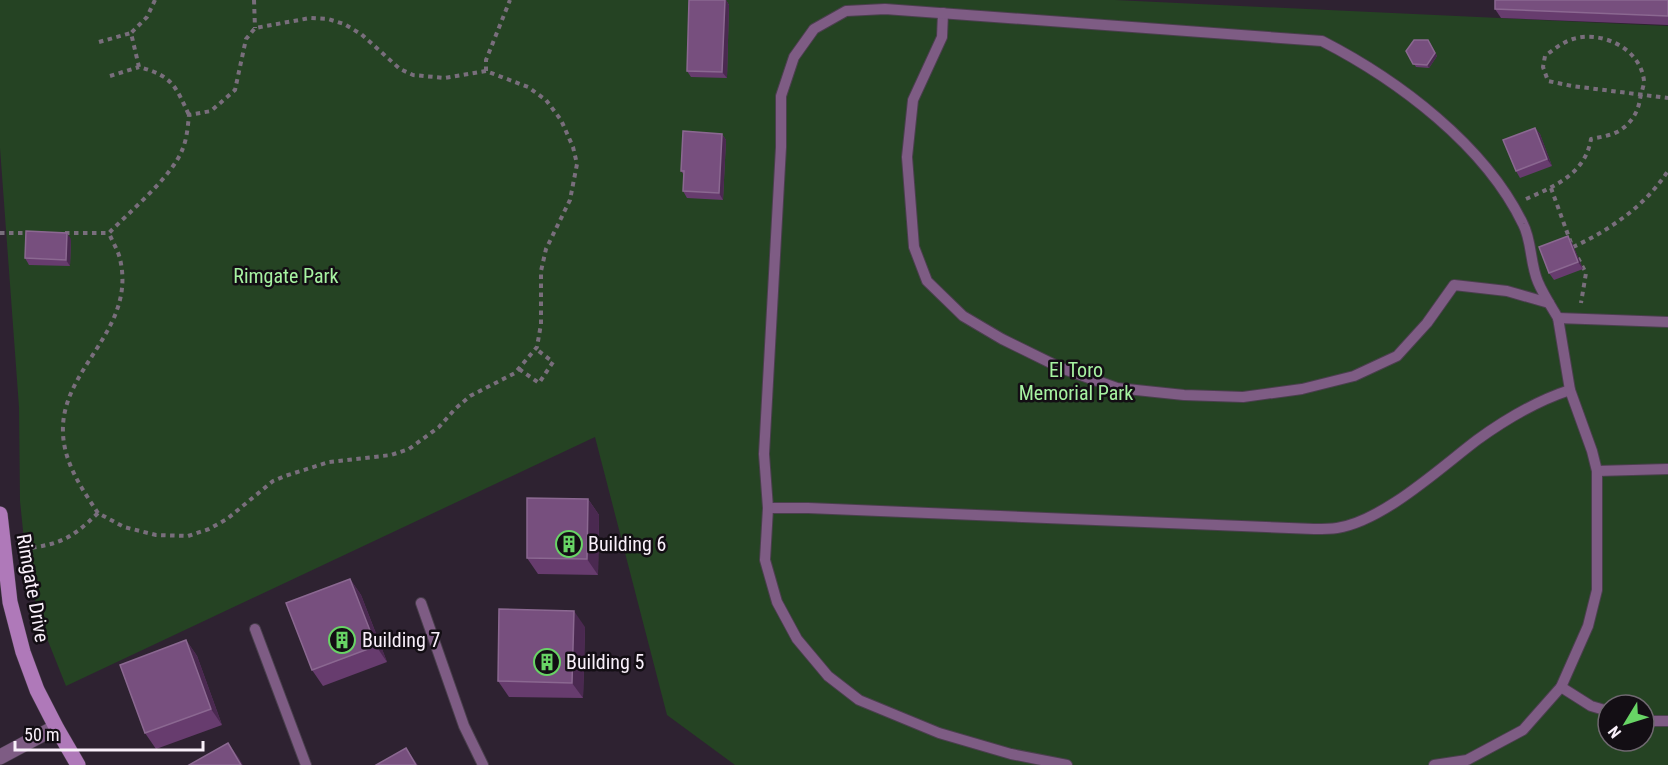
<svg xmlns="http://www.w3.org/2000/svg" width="1668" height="765" font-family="'Roboto Condensed',sans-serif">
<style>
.green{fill:#254323;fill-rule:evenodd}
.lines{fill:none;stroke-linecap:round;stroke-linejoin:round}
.lane-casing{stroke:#4a3f4d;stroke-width:12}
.street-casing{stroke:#4a3f4d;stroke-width:16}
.secondary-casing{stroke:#4a3f4d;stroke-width:16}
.path{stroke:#796e7c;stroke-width:4;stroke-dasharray:4.5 4.5;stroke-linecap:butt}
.lane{stroke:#7e5c84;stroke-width:10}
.street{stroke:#7e5c84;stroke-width:15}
.secondary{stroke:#af79b9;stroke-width:15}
.wall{fill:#673c6e}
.shaded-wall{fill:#4a2950}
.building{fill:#774f7e;stroke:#8b6891;stroke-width:1.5}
.labels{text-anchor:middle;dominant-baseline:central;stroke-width:5;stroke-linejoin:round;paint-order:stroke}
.park-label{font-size:20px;fill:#a6f2a1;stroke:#130e14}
.poi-label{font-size:20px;fill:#f9f0fa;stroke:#130e14;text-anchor:start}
.street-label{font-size:20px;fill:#f9f0fa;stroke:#130e14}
</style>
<rect width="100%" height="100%" fill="#2e2231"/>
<!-- green -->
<path class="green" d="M 0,0 L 1115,0 L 1668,26 L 1668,765 L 735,765 L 667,715 L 595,437 L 66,686 L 44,631 L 27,572 L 25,550 L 20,501 L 19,407 L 0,148 ZM 1608,705 L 1644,705 L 1644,741 L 1608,741 Z"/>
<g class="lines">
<defs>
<g id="lane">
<polyline points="943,13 942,37 913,100 907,157 914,247 927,281 963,316 1002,339 1061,368 1117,388 1184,395 1243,397 1302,389 1354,376 1397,356 1427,323 1454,285 1507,291 1549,303"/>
<polyline points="1597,471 1668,469"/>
<path d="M 768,508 L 808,508 L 1314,529 C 1322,529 1330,529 1337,528 C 1383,521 1440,468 1477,440 C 1506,419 1536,401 1570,390"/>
<polyline points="421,603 464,726 483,765"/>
<polyline points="255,629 306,765"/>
<polyline points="1561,687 1591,706 1608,711"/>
<polyline points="1644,721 1668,721"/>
<path d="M 1067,765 L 1011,754 L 939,733 L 859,700 L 828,676 L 797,639 L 777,602 L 765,560 L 768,508 L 764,454 L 781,147 L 781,96 L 794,57 L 814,29 L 846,11 L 885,9 L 1322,41 C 1398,80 1485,145 1523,224 C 1532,241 1530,264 1538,282 C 1543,294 1551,306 1558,318"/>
<polyline points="1434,765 1467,760 1523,730 1561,687 1588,626 1597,590 1597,471 1592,451 1570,390 1558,318 1668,322"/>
</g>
<polyline id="street" points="0,757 56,727"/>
<polyline id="secondary" points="0,514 10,602 23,652 37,690 56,727 78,765"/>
</defs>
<!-- lane casing -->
<use href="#lane" class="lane-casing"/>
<!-- street casing -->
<use href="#street" class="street-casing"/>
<!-- secondary casing -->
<use href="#secondary" class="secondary-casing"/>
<!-- path -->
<g class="path">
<path d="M 155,0 L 147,17 L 131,33 L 139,67 C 172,76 175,85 189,115"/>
<polyline points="254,0 255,28"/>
<polyline points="99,42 131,33"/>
<polyline points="486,71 486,60 510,0"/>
<polyline points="110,76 139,67"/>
<polyline points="1551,188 1571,243"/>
<path d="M 1526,199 C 1555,186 1585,174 1591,139 C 1600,137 1609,136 1617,132 C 1630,125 1638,113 1640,99 C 1641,93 1644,86 1644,81 C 1641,49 1602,30 1573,39 C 1563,42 1554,49 1545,56 L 1543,67 L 1548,81 L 1572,86 L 1668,98"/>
<polyline points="0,233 29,233"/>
<path d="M 1573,247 C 1610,230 1645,206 1668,171"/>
<polyline points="1578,258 1586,273 1581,303"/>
<polyline points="519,369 539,383 553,362 536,349"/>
<path d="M 98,513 C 82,489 64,463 63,433 C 60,368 137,331 120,259 C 118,250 112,241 109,233"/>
<path d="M 23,549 C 60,544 70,540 98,513 L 124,527 L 156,535 L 188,536 L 209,529 L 227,519 L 273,481 L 285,476 L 329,462 L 391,455 L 409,449 L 439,427 L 455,409 L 470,396 L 515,373 L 537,347 L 541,324 L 541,271 L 546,249 L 570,200 L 577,164 L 573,147 L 561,120 L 546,100 L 528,87 L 486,71 L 445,78 L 413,75 L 400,69 L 361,34 L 344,24 L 328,19 L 310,18 L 255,28 L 246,39 L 235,90 L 211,111 L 189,115 C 188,125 187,138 183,148 C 173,176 130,211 109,233 L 64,233"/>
</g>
<!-- lane -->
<use href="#lane" class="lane"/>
<!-- street -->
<use href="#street" class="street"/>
<!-- secondary -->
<use href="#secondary" class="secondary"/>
</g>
<!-- wall -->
<g class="wall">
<polygon points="689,0 726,0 729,5 727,78 691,77 687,71"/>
<polygon points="1668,0 1668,25 1501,18 1495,9"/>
<polygon points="1430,43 1437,56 1429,68 1416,67 1406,51"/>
<polygon points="1535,128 1540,134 1552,166 1520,178 1516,171"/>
<polygon points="722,134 726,140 723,200 687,198 683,191 684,175 681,171"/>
<polygon points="1568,236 1572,243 1583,269 1554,280 1549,273"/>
<polygon points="71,239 70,266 29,265 25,258"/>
<polygon points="588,499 599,515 598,575 538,574 527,558"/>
<polygon points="350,579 361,595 387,662 323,686 312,670"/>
<polygon points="585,627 583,698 509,697 498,681"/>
<polygon points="186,640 197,656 222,725 156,749 145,733"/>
</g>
<!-- shaded-wall -->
<g class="shaded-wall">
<polygon points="725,0 726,0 729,5 727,78 722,72"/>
<polygon points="1428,40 1437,56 1429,68 1427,65"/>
<polygon points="1535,128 1540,134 1552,166 1547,159"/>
<polygon points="722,134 726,140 723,200 719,193"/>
<polygon points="67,233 71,239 70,266 66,260"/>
<polygon points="1568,236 1572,243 1583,269 1578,262"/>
<polygon points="588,499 599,515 598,575 587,559"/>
<polygon points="350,579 361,595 387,662 376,646"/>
<polygon points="574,611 585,627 583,698 572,683"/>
<polygon points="186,640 197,656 222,725 211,709"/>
<polygon points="228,743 239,758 243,765 241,765"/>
<polygon points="406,748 418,765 416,765"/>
</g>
<!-- building -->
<g class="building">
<polygon points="689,0 725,0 722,72 687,71"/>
<polygon points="1495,0 1668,0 1668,16 1495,9"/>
<polygon points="1414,40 1428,40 1435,53 1427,65 1413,64 1406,51"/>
<polygon points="1535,128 1547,159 1516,171 1503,140"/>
<polygon points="683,131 722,134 719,193 683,191 684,171 681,171"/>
<polygon points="26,231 67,233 66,260 25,258"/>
<polygon points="1568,236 1578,262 1549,273 1539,247"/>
<polygon points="527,498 588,499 587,559 527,558"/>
<polygon points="350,579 376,646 312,670 286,603"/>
<polygon points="499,609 574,611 572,683 498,681"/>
<polygon points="186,640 211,709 145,733 120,665"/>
<polygon points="228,743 241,765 189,765"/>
<polygon points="406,748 416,765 376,765"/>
</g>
<!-- icons -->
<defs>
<symbol id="building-ring" viewBox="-11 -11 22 22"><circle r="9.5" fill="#130e14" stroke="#68d465" stroke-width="1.5"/><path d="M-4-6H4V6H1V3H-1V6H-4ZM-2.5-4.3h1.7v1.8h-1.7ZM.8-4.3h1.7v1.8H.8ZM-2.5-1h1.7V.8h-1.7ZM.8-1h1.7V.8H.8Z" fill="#68d465"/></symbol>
</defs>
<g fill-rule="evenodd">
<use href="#building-ring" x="554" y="529" width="30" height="30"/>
<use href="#building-ring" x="327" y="625" width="30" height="30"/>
<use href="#building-ring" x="532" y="647" width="30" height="30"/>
</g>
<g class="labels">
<!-- park labels -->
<g class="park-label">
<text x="286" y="276">Rimgate Park</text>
<text x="1076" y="370">El Toro<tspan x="1076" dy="23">Memorial Park</tspan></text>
</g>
<!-- poi labels -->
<g class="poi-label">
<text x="588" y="544">Building 6</text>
<text x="362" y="640">Building 7</text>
<text x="566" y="662">Building 5</text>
</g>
<!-- street labels -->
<g class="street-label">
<text transform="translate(33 588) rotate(80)">Rimgate Drive</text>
</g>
</g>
<!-- north arrow -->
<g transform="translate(1626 723) rotate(232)"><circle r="28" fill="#130e14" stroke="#6f6870" stroke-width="1.5"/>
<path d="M0-4.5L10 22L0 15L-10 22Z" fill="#68d465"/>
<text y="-9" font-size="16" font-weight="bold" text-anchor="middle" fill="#f9f0fa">N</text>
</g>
<!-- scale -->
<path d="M15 741v9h188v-9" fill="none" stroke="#f9f0fa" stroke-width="3"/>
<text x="24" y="741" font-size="18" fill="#f9f0fa" stroke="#130e14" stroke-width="4.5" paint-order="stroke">50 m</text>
</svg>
